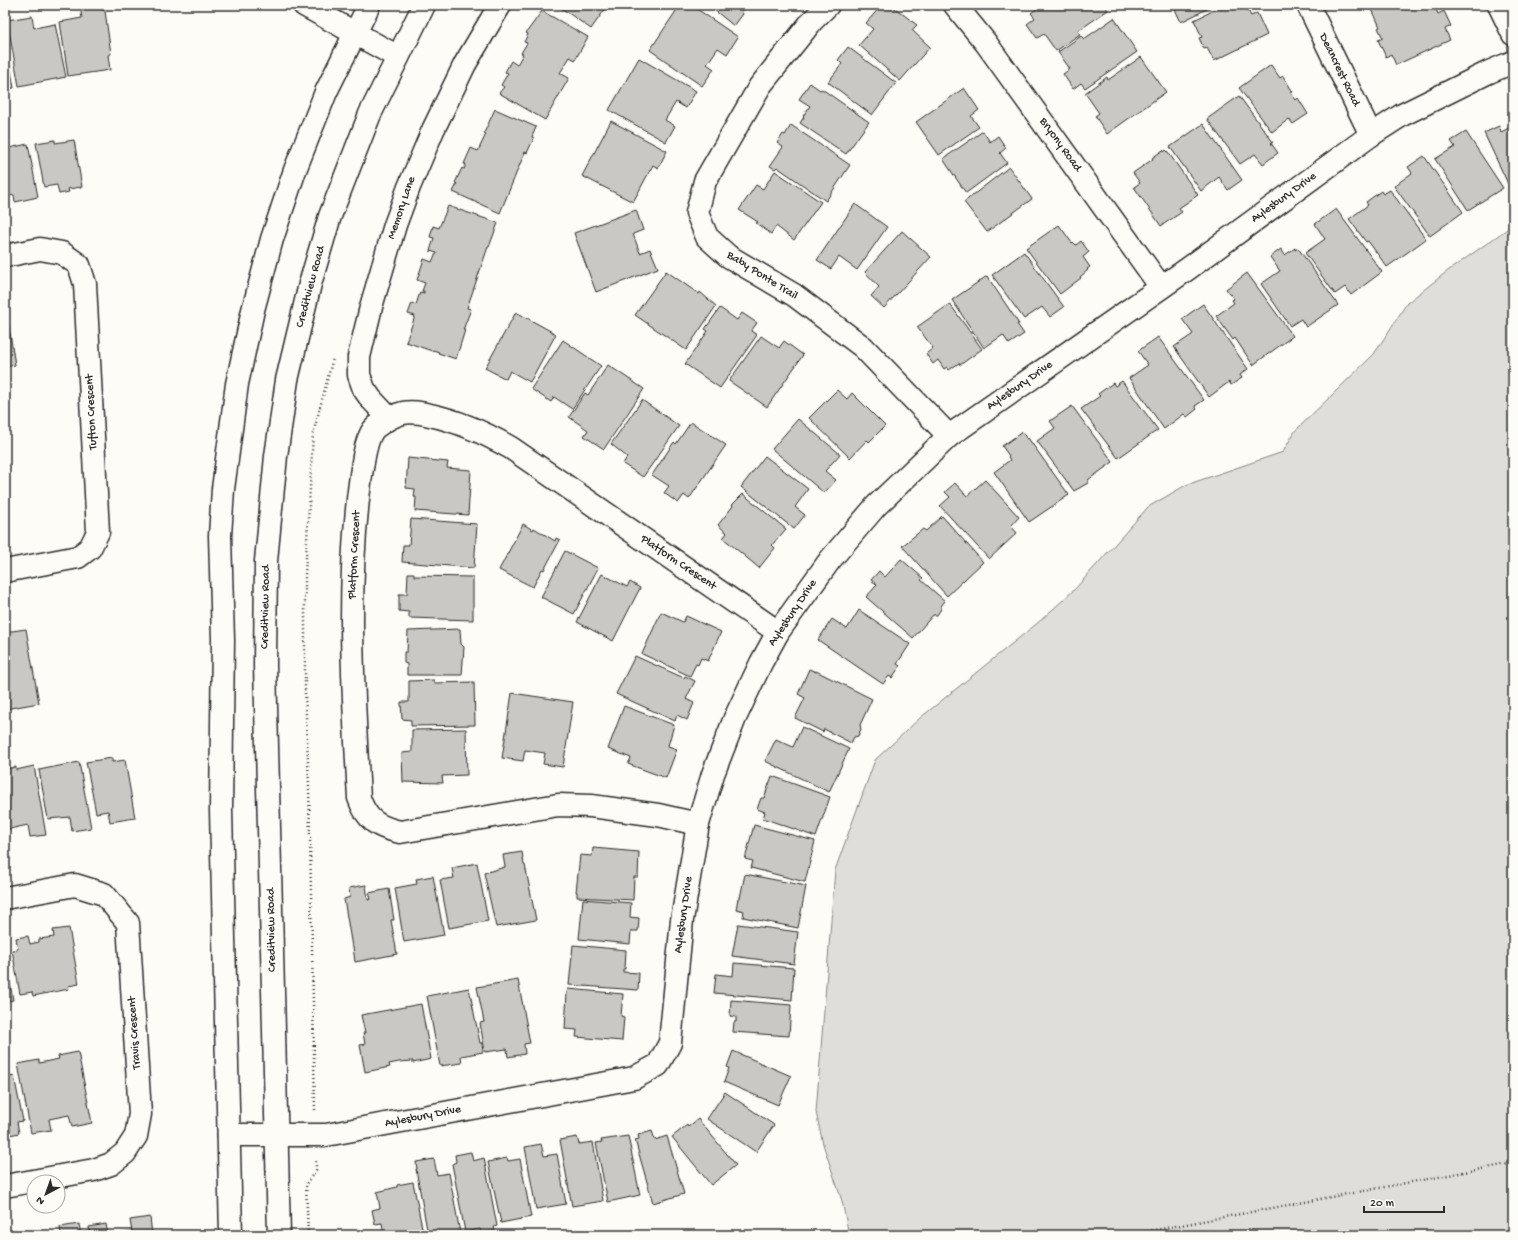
<svg xmlns="http://www.w3.org/2000/svg" width="1518" height="1240" font-family="'Gochi Hand',sans-serif">
<style>
.green{fill:#dfdeda;stroke:#858482}
.building{fill:#c9c8c4;stroke:#2b2b2b}
.lines{fill:none;stroke-linecap:round;stroke-linejoin:round}
.minor-casing{stroke:#2b2b2b;stroke-width:25}
.tertiary-casing{stroke:#2b2b2b;stroke-width:25}
.secondary-casing{stroke:#2b2b2b;stroke-width:25}
.path{stroke:#2b2b2b;stroke-width:2.5;stroke-dasharray:1 3;stroke-linecap:butt}
.minor{stroke:#fdfcf7;stroke-width:22}
.tertiary{stroke:#fdfcf7;stroke-width:22}
.secondary{stroke:#fdfcf7;stroke-width:22}
.labels{text-anchor:middle;dominant-baseline:central;stroke-width:3;stroke-linejoin:round;paint-order:stroke}
.street-label{font-size:12px;fill:#2b2b2b;stroke:#fdfcf7}
</style>
<rect width="100%" height="100%" fill="#fdfcf7"/>
<filter id="ink" filterUnits="userSpaceOnUse"><feTurbulence type="fractalNoise" baseFrequency=".025" numOctaves="2"/><feDisplacementMap in="SourceGraphic" scale="8" xChannelSelector="R" yChannelSelector="G"/><feConvolveMatrix kernelMatrix="1 2 1 2 8 2 1 2 1" color-interpolation-filters="sRGB"/></filter>
<g filter="url(#ink)">
<!-- green -->
<polygon class="green" points="1513,225 1513,1235 849,1235 842,1201 823,1144 816,1112 835,870 875,760 920,718 1040,621 1075,589 1148,507 1186,485 1283,452 1295,431 1374,354 1407,303 1449,270"/>
<!-- building -->
<g class="building">
<polygon points="557,5 608,5 591,29"/>
<polygon points="680,5 691,5 738,37 727,54 718,48 707,64 714,69 702,86 650,50"/>
<polygon points="708,5 745,5 744,7 746,8 742,12 743,14 734,26"/>
<polygon points="882,5 891,5 917,25 912,30 930,47 900,81 859,45 873,29 866,23"/>
<polygon points="1042,5 1104,5 1108,10 1078,31 1080,34 1056,51 1044,34 1037,38 1027,24 1035,18 1031,13"/>
<polygon points="1173,5 1215,5 1181,22"/>
<polygon points="1225,5 1245,5 1251,16 1257,13 1267,35 1214,61 1207,48 1204,49 1199,38 1202,37 1194,20"/>
<polygon points="1370,5 1434,5 1438,14 1444,11 1451,26 1445,29 1450,40 1396,65 1391,54 1386,57 1378,40 1383,38 1378,28 1380,27"/>
<polygon points="98,7 105,11 111,54 108,55 110,70 68,76 60,22 82,18 81,13 82,9"/>
<polygon points="542,11 588,37 575,60 570,57 560,73 569,78 545,120 499,93 504,87 501,85 508,73 505,72 511,61 517,65 518,63 523,54 521,53 527,43 524,42 528,34 526,33"/>
<polygon points="32,16 34,28 55,24 66,77 19,86 7,20"/>
<polygon points="1114,18 1137,52 1085,88 1081,83 1073,89 1063,74 1070,69 1058,52 1081,36 1084,39"/>
<polygon points="5,38 14,88 5,89"/>
<polygon points="848,47 896,83 872,115 828,82 842,64 838,60"/>
<polygon points="1141,57 1166,92 1107,134 1095,116 1099,113 1085,93 1107,77 1108,80"/>
<polygon points="639,58 696,91 686,108 676,102 665,120 675,126 666,142 609,110"/>
<polygon points="1271,65 1280,78 1283,76 1293,92 1291,93 1296,100 1298,98 1308,114 1293,124 1289,119 1272,132 1239,88"/>
<polygon points="810,83 820,90 822,89 869,122 846,154 800,123 804,117 803,116 810,106 799,99"/>
<polygon points="964,88 979,110 971,116 979,127 939,155 916,122"/>
<polygon points="1239,96 1273,142 1271,143 1278,153 1263,164 1255,154 1240,164 1207,119"/>
<polygon points="495,109 536,127 532,137 534,138 527,153 525,152 500,213 453,192 457,184 455,183 462,168 464,169 466,164 464,164 471,148 478,151 486,134 484,133"/>
<polygon points="611,121 667,151 658,168 653,165 633,202 582,176"/>
<polygon points="1203,124 1242,180 1228,190 1219,177 1201,191 1170,147"/>
<polygon points="791,125 850,165 826,201 777,167 775,169 770,166 783,147 777,143 783,134 785,135"/>
<polygon points="1499,126 1501,132 1513,126 1513,187 1510,188 1484,133"/>
<polygon points="983,131 990,142 998,136 1006,148 1000,153 1007,163 966,193 943,159"/>
<polygon points="1466,132 1503,188 1468,210 1435,159 1455,147 1451,141"/>
<polygon points="55,140 55,143 74,140 82,187 68,189 69,192 59,194 57,185 44,187 36,143"/>
<polygon points="28,144 38,197 15,202 14,195 5,197 5,146 8,145 9,148"/>
<polygon points="1163,150 1164,152 1166,150 1168,152 1198,195 1179,208 1182,212 1161,226 1134,187 1140,183 1133,173 1153,159 1152,158"/>
<polygon points="1424,156 1463,212 1430,236 1394,186 1412,173 1408,167"/>
<polygon points="1009,167 1032,199 987,232 964,202"/>
<polygon points="775,171 821,202 794,240 776,226 771,234 756,223 758,222 739,210 756,185 763,189"/>
<polygon points="1390,190 1426,239 1387,267 1368,241 1366,242 1349,219 1368,205 1366,202 1381,191 1383,194"/>
<polygon points="855,204 887,227 857,270 839,257 831,269 817,260"/>
<polygon points="448,206 498,223 489,247 488,247 467,308 471,309 463,330 465,330 456,359 438,353 439,352 433,350 432,351 406,342 415,316 408,314 412,303 416,305 420,292 424,293 424,291 422,291 425,283 417,280 424,259 432,262 435,255 436,255 437,253 430,251 434,238 430,237 433,226 439,228"/>
<polygon points="1336,209 1382,272 1351,295 1345,287 1335,294 1305,253 1325,239 1315,224"/>
<polygon points="636,210 643,230 633,234 640,253 650,249 658,268 596,292 574,233"/>
<polygon points="1059,225 1072,243 1073,242 1076,245 1081,241 1089,252 1083,257 1090,267 1087,269 1088,270 1080,277 1081,278 1060,294 1026,248"/>
<polygon points="902,231 931,257 884,308 871,296 879,287 865,272"/>
<polygon points="1295,248 1295,250 1298,248 1338,305 1306,327 1301,319 1290,326 1261,284 1280,271 1270,257 1281,249 1285,255"/>
<polygon points="1024,252 1064,307 1050,317 1042,307 1024,319 992,275"/>
<polygon points="666,271 699,294 700,292 716,306 686,350 635,315"/>
<polygon points="1247,273 1293,336 1253,365 1235,338 1233,340 1216,316 1234,303 1232,300 1234,299 1226,289"/>
<polygon points="987,276 1019,324 1017,324 1024,334 1009,344 1003,335 984,348 952,300"/>
<polygon points="950,304 982,349 960,365 959,363 949,370 947,367 944,369 938,360 933,364 926,354 933,348 917,327"/>
<polygon points="1203,304 1248,369 1240,375 1242,378 1231,385 1229,382 1209,397 1174,347 1193,334 1182,319"/>
<polygon points="720,308 737,320 742,313 757,323 751,331 757,335 720,388 685,364 708,331 705,329"/>
<polygon points="516,312 556,334 530,382 510,371 506,379 485,368"/>
<polygon points="5,314 7,314 15,365 5,367"/>
<polygon points="761,336 779,348 784,341 803,355 767,407 729,381"/>
<polygon points="1158,337 1204,400 1195,406 1197,409 1187,417 1184,414 1164,429 1129,378 1148,365 1138,351"/>
<polygon points="563,340 601,366 572,409 554,397 551,402 531,389"/>
<polygon points="608,365 644,389 604,449 584,436 588,430 569,417 585,393 588,395"/>
<polygon points="1122,381 1158,430 1118,458 1081,409 1100,396 1098,394 1113,383 1115,386"/>
<polygon points="837,390 847,399 852,393 885,426 869,442 867,440 850,458 809,418"/>
<polygon points="642,400 679,426 643,477 623,464 627,457 611,444"/>
<polygon points="1072,406 1113,462 1088,480 1088,483 1074,491 1037,441 1055,428 1050,421"/>
<polygon points="798,419 840,454 825,471 836,480 824,493 772,449"/>
<polygon points="691,422 726,445 689,499 684,495 678,503 664,493 669,486 652,475 674,442 676,444"/>
<polygon points="1022,432 1027,439 1028,438 1069,495 1029,522 994,472 1010,460 1008,457 1009,456 1002,446"/>
<polygon points="765,456 808,489 795,507 805,515 794,529 741,487"/>
<polygon points="408,458 448,462 447,468 471,470 468,515 415,511 416,497 414,497 415,489 406,488"/>
<polygon points="985,480 1019,517 1011,526 1017,533 989,559 940,506 950,497 945,492 955,483 967,496"/>
<polygon points="743,494 786,529 772,545 775,548 759,568 723,538 727,533 718,525 733,506 732,505"/>
<polygon points="942,516 983,562 947,596 902,546 923,529 926,531"/>
<polygon points="411,519 477,524 474,568 402,562 403,545 409,545"/>
<polygon points="523,524 533,530 534,528 555,541 556,538 560,540 544,570 542,569 533,587 499,570"/>
<polygon points="565,551 598,568 574,614 541,597"/>
<polygon points="901,559 923,578 921,580 945,601 941,606 941,609 937,615 933,615 913,638 866,597 877,585 871,580 879,571 885,577"/>
<polygon points="408,573 414,573 414,576 473,577 473,620 409,618 409,612 399,611 399,594 407,594"/>
<polygon points="602,574 627,587 630,582 640,588 613,641 577,622"/>
<polygon points="859,610 910,644 897,664 900,666 892,678 889,676 883,684 818,640 832,619 847,629"/>
<polygon points="661,612 683,622 686,616 721,632 708,661 701,658 698,665 696,664 690,676 642,654"/>
<polygon points="26,629 39,703 5,709 5,632"/>
<polygon points="460,629 461,644 464,647 462,675 407,675 407,664 404,663 404,652 407,652 408,631"/>
<polygon points="635,656 684,678 685,676 695,681 686,699 694,703 687,720 677,715 675,721 616,694"/>
<polygon points="809,669 816,672 816,671 872,699 860,725 861,729 858,736 854,737 851,743 824,729 823,732 795,718 805,698 798,694"/>
<polygon points="434,680 434,683 474,682 475,725 411,726 411,720 402,719 401,702 409,702 409,681"/>
<polygon points="512,693 573,702 563,767 543,764 545,753 525,750 523,761 502,758"/>
<polygon points="624,706 674,725 668,746 677,749 666,778 628,764 631,758 608,749"/>
<polygon points="802,727 849,749 829,792 765,761 776,739 793,747"/>
<polygon points="466,729 467,775 442,776 443,783 403,782 402,753 412,752 412,730"/>
<polygon points="112,758 112,762 125,760 135,818 110,822 108,811 96,813 86,762"/>
<polygon points="79,762 91,828 72,831 70,817 48,819 39,770"/>
<polygon points="34,766 46,835 30,837 28,825 5,830 5,769 16,767 16,770"/>
<polygon points="772,776 830,797 816,837 763,818 765,812 757,809 761,798 764,798"/>
<polygon points="754,825 815,841 805,882 751,868 753,861 745,859"/>
<polygon points="593,848 639,852 638,877 634,877 633,900 577,897 577,892 576,892 580,855 592,856"/>
<polygon points="522,852 524,865 525,865 536,920 496,927 484,873 505,867 503,855"/>
<polygon points="477,863 488,921 449,928 440,880 454,878 452,868"/>
<polygon points="745,874 806,886 798,928 743,917 744,911 736,909 738,898 740,898"/>
<polygon points="433,876 444,935 404,942 395,888 417,884 416,879"/>
<polygon points="366,885 368,900 371,899 369,893 389,889 394,920 391,920 397,954 355,962 353,947 352,947 344,899 350,897 349,888"/>
<polygon points="583,899 631,903 630,917 639,918 638,931 631,931 630,944 579,939"/>
<polygon points="738,924 798,932 794,964 732,956"/>
<polygon points="69,928 79,984 68,986 69,989 33,996 32,992 20,994 12,950 18,949 16,938 28,936 30,944 39,942 39,939 54,937 53,930"/>
<polygon points="573,945 626,950 625,969 623,969 623,972 639,973 638,990 569,985"/>
<polygon points="5,955 13,1000 5,1002"/>
<polygon points="734,963 794,968 792,1000 714,993 716,974 733,976"/>
<polygon points="518,980 530,1043 524,1044 525,1054 508,1057 507,1049 485,1052 480,1023 484,1022 477,987"/>
<polygon points="469,988 480,1043 482,1043 483,1052 461,1056 462,1063 440,1066 427,996"/>
<polygon points="568,989 623,994 621,1016 624,1017 622,1041 576,1037 577,1030 565,1029 567,992"/>
<polygon points="731,1000 791,1005 789,1036 733,1032 734,1022 736,1022 736,1017 730,1016"/>
<polygon points="421,1004 431,1059 413,1063 413,1061 399,1062 389,1064 390,1067 365,1072 360,1045 365,1044 363,1033 365,1033 361,1015"/>
<polygon points="733,1051 791,1076 778,1105 724,1082 729,1068 727,1067"/>
<polygon points="78,1052 92,1123 72,1127 69,1115 49,1119 51,1130 31,1133 18,1064 39,1060 39,1063 59,1059 58,1056"/>
<polygon points="14,1076 23,1121 17,1122 19,1133 5,1136 5,1078"/>
<polygon points="725,1092 774,1125 756,1152 707,1119"/>
<polygon points="698,1119 736,1165 711,1185 672,1137 687,1125 688,1127"/>
<polygon points="652,1131 655,1140 667,1136 684,1194 653,1203 635,1140 639,1139 638,1135"/>
<polygon points="628,1136 640,1195 608,1202 596,1143 602,1142 601,1140"/>
<polygon points="577,1137 579,1144 593,1142 603,1201 572,1206 560,1140"/>
<polygon points="541,1144 544,1156 557,1154 566,1204 536,1209 525,1147"/>
<polygon points="471,1152 473,1161 484,1158 497,1226 494,1227 495,1231 481,1233 480,1229 465,1232 452,1164 456,1162 455,1155"/>
<polygon points="507,1158 508,1161 520,1159 531,1217 501,1223 488,1162"/>
<polygon points="434,1159 437,1175 449,1173 460,1233 458,1233 458,1235 428,1235 416,1169 417,1169 416,1162"/>
<polygon points="413,1182 423,1233 411,1235 384,1235 382,1223 375,1224 372,1210 380,1208 377,1192 397,1187 397,1185"/>
<polygon points="150,1217 152,1235 90,1235 89,1227 106,1224 108,1235 132,1232 130,1220"/>
<polygon points="79,1224 81,1235 61,1235 60,1227"/>
<polygon points="39,1231 39,1235 20,1235"/>
</g>
<g class="lines">
<defs>
<g id="minor">
<polyline points="828,5 812,21 760,86 705,181 697,213 707,237 728,256 794,295 863,347 949,436"/>
<polyline points="955,5 986,43 1161,287"/>
<polyline points="1308,5 1371,135"/>
<polyline points="1499,5 1513,34"/>
<polyline points="5,256 40,249 62,253 79,265 85,284 98,532 90,548 78,557 5,571"/>
<polyline points="389,418 371,399 364,389 359,375 359,357 371,307 395,225 409,187 433,130 465,64 500,5"/>
<path d="M 698,824 L 658,815 L 591,806 L 558,805 L 400,832 C 378,827 367,821 359,798 C 353,691 346,582 361,475 C 363,462 366,435 376,427 C 384,421 394,415 403,413 C 412,411 421,413 430,415 C 459,421 485,433 511,448 L 778,632"/>
<polyline points="5,898 75,885 104,894 128,923 140,1114 136,1136 125,1153 111,1164 94,1170 5,1186"/>
<polyline points="229,1135 326,1135 634,1078 658,1065 670,1043 682,920 698,824 713,774 735,718 761,663 778,632 830,560 876,506 949,436 1189,268 1371,135 1402,115 1489,72 1513,62"/>
</g>
<polyline id="tertiary" points="304,5 398,57"/>
<g id="secondary">
<polyline points="231,1235 221,810 223,640 220,536 223,489 237,384 253,310 272,239 295,170 326,92 369,5"/>
<polyline points="279,1235 265,665 266,561 276,456 287,380 310,284 330,216 370,114 424,5"/>
</g>
</defs>
<!-- minor casing -->
<use href="#minor" class="minor-casing"/>
<!-- tertiary casing -->
<use href="#tertiary" class="tertiary-casing"/>
<!-- secondary casing -->
<use href="#secondary" class="secondary-casing"/>
<!-- path -->
<g class="path">
<polyline points="315,1110 309,785 305,692 305,576 313,434 333,358"/>
<polyline points="308,1235 306,1184 316,1170 316,1159"/>
<polyline points="1001,1235 1010,1235"/>
<polyline points="1128,1235 1513,1163"/>
</g>
<!-- minor -->
<use href="#minor" class="minor"/>
<!-- tertiary -->
<use href="#tertiary" class="tertiary"/>
<!-- secondary -->
<use href="#secondary" class="secondary"/>
</g>
</g>
<g class="labels">
<!-- street labels -->
<g class="street-label">
<text transform="translate(1339 70) rotate(64)">Deancrest Road</text>
<text transform="translate(1060 145) rotate(54)">Bryony Road</text>
<text transform="translate(1284 198) rotate(-36)">Aylesbury Drive</text>
<text transform="translate(402 208) rotate(-71)">Memory Lane</text>
<text transform="translate(762 276) rotate(32)">Baby Ponte Trail</text>
<text transform="translate(311 287) rotate(-75)">Creditview Road</text>
<text transform="translate(1020 386) rotate(-35)">Aylesbury Drive</text>
<text transform="translate(92 412) rotate(-93)">Tufton Crescent</text>
<text transform="translate(355 555) rotate(-87)">Platform Crescent</text>
<text transform="translate(678 563) rotate(34)">Platform Crescent</text>
<text transform="translate(266 607) rotate(-89)">Creditview Road</text>
<text transform="translate(793 613) rotate(-56)">Aylesbury Drive</text>
<text transform="translate(684 915) rotate(-82)">Aylesbury Drive</text>
<text transform="translate(272 930) rotate(-91)">Creditview Road</text>
<text transform="translate(135 1033) rotate(-94)">Travis Crescent</text>
<text transform="translate(423 1117) rotate(-11)">Aylesbury Drive</text>
</g>
</g>
<!-- margin -->
<rect width="1518" height="1240" fill="none" stroke="#fdfcf7" stroke-width="20"/>
<rect x="10" y="10" width="1498" height="1220" fill="none" stroke="#2b2b2b" stroke-width="1.5" filter="url(#ink)"/>
<!-- north arrow -->
<g transform="translate(46 1194) rotate(221)"><circle r="19" fill="#fdfcf7" stroke="#a9a8a5"/>
<path d="M0-3L7 15L0 10L-7 15Z" fill="#2b2b2b"/>
<text y="-6" font-size="11" font-weight="bold" text-anchor="middle" fill="#2b2b2b">N</text>
</g>
<!-- scale -->
<path d="M1364 1206v6h80v-6" fill="none" stroke="#2b2b2b" stroke-width="2"/>
<text x="1370" y="1206" font-size="12" fill="#2b2b2b" stroke="#fdfcf7" stroke-width="3" paint-order="stroke">20 m</text>
</svg>
